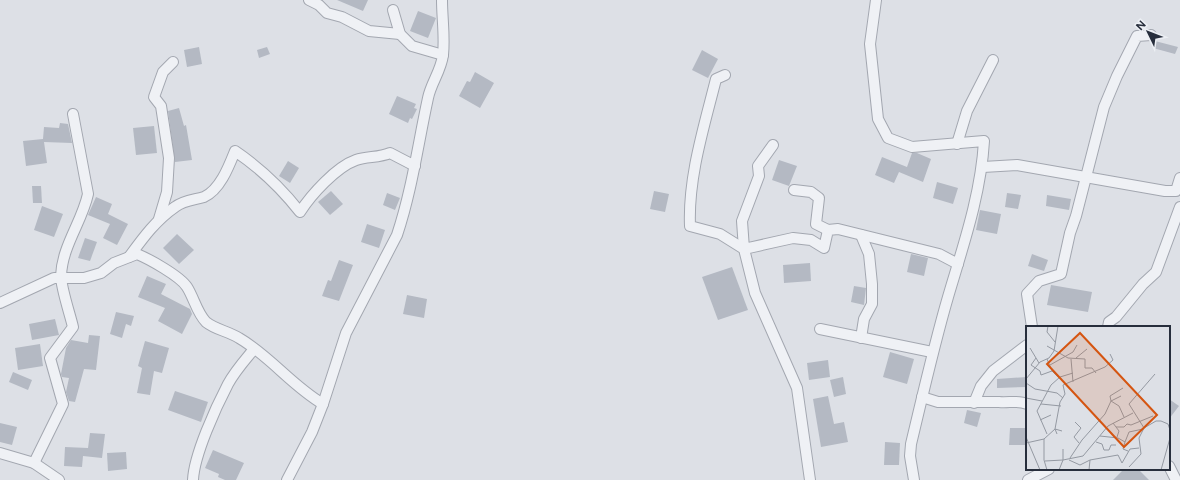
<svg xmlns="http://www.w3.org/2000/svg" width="1180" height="480" font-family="Figtree,sans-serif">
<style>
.building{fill:#b4b9c3}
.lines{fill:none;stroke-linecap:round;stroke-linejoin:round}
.minor-casing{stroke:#a3a7b0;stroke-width:12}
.minor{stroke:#eff1f5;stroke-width:10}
.inset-road{fill:none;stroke:#9499a2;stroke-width:1}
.view{fill:#d55511;fill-opacity:0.15;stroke:#d55511;stroke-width:2}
.inset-edge{fill:none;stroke:#272e3c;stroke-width:2}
</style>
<rect width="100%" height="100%" fill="#dde0e6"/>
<!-- building -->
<g class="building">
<polygon points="337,0 368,0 363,11"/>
<polygon points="418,11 436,18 428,38 410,31"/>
<polygon points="1155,41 1178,47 1175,54 1153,48"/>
<polygon points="199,47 202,64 187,67 184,50"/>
<polygon points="267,47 270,54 259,58 257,50"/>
<polygon points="702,50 718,59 708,78 692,70"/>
<polygon points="475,72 494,83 480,108 459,96 467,81 470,82"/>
<polygon points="397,96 416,104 414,108 417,109 412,119 410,118 408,123 389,114"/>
<polygon points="179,108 184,126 186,125 192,160 175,162 168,111"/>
<polygon points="60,123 68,124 72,143 44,142 47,163 26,166 23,141 43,139 44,127 59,128"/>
<polygon points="154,126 157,153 136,155 133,128"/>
<polygon points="912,153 917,153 931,159 923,182 899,172 894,183 875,175 882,157 907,167"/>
<polygon points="779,160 797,166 789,186 772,180"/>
<polygon points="288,161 299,168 290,183 279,176"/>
<polygon points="937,182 958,188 953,204 933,198"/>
<polygon points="32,186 41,186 42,203 33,203"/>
<polygon points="331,191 343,204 330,215 318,202"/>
<polygon points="654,191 669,194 665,212 650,209"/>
<polygon points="387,193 400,198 395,210 383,205"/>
<polygon points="1007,193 1021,195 1018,209 1005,207"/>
<polygon points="1047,195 1071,199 1069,210 1046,206"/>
<polygon points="96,197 112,204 108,214 128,224 117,245 103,238 110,224 88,215"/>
<polygon points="42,206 63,214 54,237 34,230"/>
<polygon points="980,210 1001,214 997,234 976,230"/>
<polygon points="367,224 385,230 379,248 361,242"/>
<polygon points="177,234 194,250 179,264 163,248"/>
<polygon points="85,238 97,242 90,261 78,258"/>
<polygon points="911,254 928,258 924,276 907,272"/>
<polygon points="1032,254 1048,260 1044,271 1028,266"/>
<polygon points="339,260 353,265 339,301 322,296 328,280 331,281"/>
<polygon points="810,263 811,281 784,283 783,265"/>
<polygon points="732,267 748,310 718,320 702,277"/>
<polygon points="147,276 166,284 161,294 190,309 192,314 182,334 158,321 165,308 138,297"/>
<polygon points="1051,285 1092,292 1088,312 1047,305"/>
<polygon points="854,286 866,288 864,305 851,302"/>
<polygon points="407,295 427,299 424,318 403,314"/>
<polygon points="116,312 134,316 131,326 126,324 122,338 110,334"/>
<polygon points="55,319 59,335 32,340 29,324"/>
<polygon points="89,335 100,336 96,370 84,369 75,402 69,401 66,392 69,378 62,377 61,374 66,348 71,340 88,343"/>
<polygon points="145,341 169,348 162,373 154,371 150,395 137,393 142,368 138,366"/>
<polygon points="40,344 43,366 18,370 15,348"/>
<polygon points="890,352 914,359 907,384 883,377"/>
<polygon points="828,360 830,377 809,380 807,363"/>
<polygon points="13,372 32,380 28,390 9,382"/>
<polygon points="843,377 846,394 834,397 830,380"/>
<polygon points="1027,377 1027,387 997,388 997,379"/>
<polygon points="175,391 208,402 201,422 168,410"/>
<polygon points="828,396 834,424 844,422 848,442 821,447 813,399"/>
<polygon points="1169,399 1179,406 1169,419"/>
<polygon points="967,410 981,413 977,427 964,423"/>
<polygon points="0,423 17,427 12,445 0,442"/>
<polygon points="1010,428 1027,428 1027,445 1009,445"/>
<polygon points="90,433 105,434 102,458 83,456 82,467 64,466 65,447 88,448"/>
<polygon points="885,442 900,443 899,465 884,465"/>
<polygon points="213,450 244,463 236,480 225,480 218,477 219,474 205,468"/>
<polygon points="126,452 127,469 108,471 107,453"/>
<polygon points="1124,469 1138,469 1149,480 1113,480"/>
</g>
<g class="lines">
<defs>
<g id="minor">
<polyline points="309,0 319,5 327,13 342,17 369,31 400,34"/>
<path d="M 876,0 L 870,44 L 878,119 L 888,138 L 912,147 L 984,141 C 981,194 963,246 948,297 C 934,345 923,394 911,444 L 910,456 L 914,480"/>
<polyline points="393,10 400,34 412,46 443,55"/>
<path d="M 725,75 L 716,79 C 704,127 688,177 690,226 L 720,234 L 744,249 L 755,293 L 797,388 L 810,480"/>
<polyline points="957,144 967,111 993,60"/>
<polyline points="773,145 758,166 759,176 742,221 744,249 793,238 811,240 824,248 828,230 838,229 939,254 958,264"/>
<polyline points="983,167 1017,165 1165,191 1176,191 1180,178"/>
<polyline points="794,190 811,192 819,198 816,224 828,230"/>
<polyline points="159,219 167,192 169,158 161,106 154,97 163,72 173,62"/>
<polyline points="861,235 869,254 872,284 872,304 864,319 861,338"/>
<path d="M 129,257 C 143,238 156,220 175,207 C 184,200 194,200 204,197 C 220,190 229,166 235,151 C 260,168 282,189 300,212 C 311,195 336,167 356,160 C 367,156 379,158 390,153 L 415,166"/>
<path d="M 0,303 L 54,278 L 84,278 L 101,273 L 114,263 L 137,254 C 149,259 180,276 187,287 C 194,298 197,313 206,322 C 216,330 228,331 239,338 C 270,356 292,386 323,404"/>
<polyline points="1032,327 1027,294 1039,281 1061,274 1070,233 1076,216 1104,107 1117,76 1137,36 1151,35"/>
<polyline points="1108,327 1109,322 1116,317 1143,284 1156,272 1180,207"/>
<polyline points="820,329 932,352"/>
<path d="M 922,397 L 938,402 L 999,402 C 1009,403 1018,400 1027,404"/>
<polyline points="974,403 981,386 993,371 1027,345"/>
<polyline points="0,453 34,463 59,480"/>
<path d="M 34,463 L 63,404 L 50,358 L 73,327 C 70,314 61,288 61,276 C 62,246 82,222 88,194 L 73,114"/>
<polyline points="1169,466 1176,480"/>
<path d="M 193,480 C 194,455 216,407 228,384 C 235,371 245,360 254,349"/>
<path d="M 287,480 L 312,432 L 323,404 L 346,333 L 397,235 C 412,190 418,144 428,98 C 431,83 441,71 443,55 C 445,37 442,18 442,0"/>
<polyline points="1028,480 1049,469"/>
</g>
</defs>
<!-- minor casing -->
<use href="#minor" class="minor-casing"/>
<!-- minor -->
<use href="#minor" class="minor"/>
</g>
<!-- overview -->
<g transform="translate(1026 326)">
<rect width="144" height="144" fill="#dde0e6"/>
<path class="inset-road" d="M 22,0 L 21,6 L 29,16M 21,20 L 42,32 L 59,33 L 59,42 L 66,42 L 70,47M 4,22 L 13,37M 10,32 L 5,39 L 14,45 L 15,49 L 26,45M 50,32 L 61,23M 21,33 L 26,45 L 33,52M 45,33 L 47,56M 24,39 L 47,26 L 51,19M 129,48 L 103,78 L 118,102 L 130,95 L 135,95 L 142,98 L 144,104M 0,53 L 14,36 L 23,32 L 28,25 L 32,0M 0,57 L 9,63 L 31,67 L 37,72M 95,70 L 85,75 L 93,80 L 98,91M 0,72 L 16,75M 15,78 L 35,80M 14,94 L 25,89M 49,96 L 55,102 L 48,111 L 53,117M 87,97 L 93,105 L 91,111M 90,101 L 98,101 L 101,98 L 105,99 L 127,90M 21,108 L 11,85 L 25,59 L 34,51 L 47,47M 31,108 L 29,103 L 34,76 L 39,68 L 37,59 L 79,41 L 87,34 L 84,28M 74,110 L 92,112 L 99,116 L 97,123 L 102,125M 0,111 L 14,144M 70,116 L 76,118 L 78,124 L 83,124 L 85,119 L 90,119M 99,116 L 103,106 L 117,103M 0,117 L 18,113M 44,132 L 56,114 L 79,88 L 85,75 L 84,70 L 97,62M 43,134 L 54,139 L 64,134M 19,135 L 37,134 L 37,123M 103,141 L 115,128 L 113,112 L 118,102M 21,144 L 18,134 L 18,113 L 29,103 L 36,105M 33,144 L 37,134 L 57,130 L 82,100 L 107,87M 63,144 L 64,134 L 92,129 L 96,137 L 104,123 L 113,122M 135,144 L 144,112"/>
<path class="view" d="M 54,7 L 131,89 L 98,121 L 21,38 Z"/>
<rect width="144" height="144" class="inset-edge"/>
</g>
<!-- north arrow -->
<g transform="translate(1148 32) rotate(313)" stroke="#eceff4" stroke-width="3" paint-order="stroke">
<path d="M0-3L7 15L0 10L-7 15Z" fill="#272e3c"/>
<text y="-6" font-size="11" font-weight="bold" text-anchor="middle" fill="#272e3c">N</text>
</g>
</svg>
